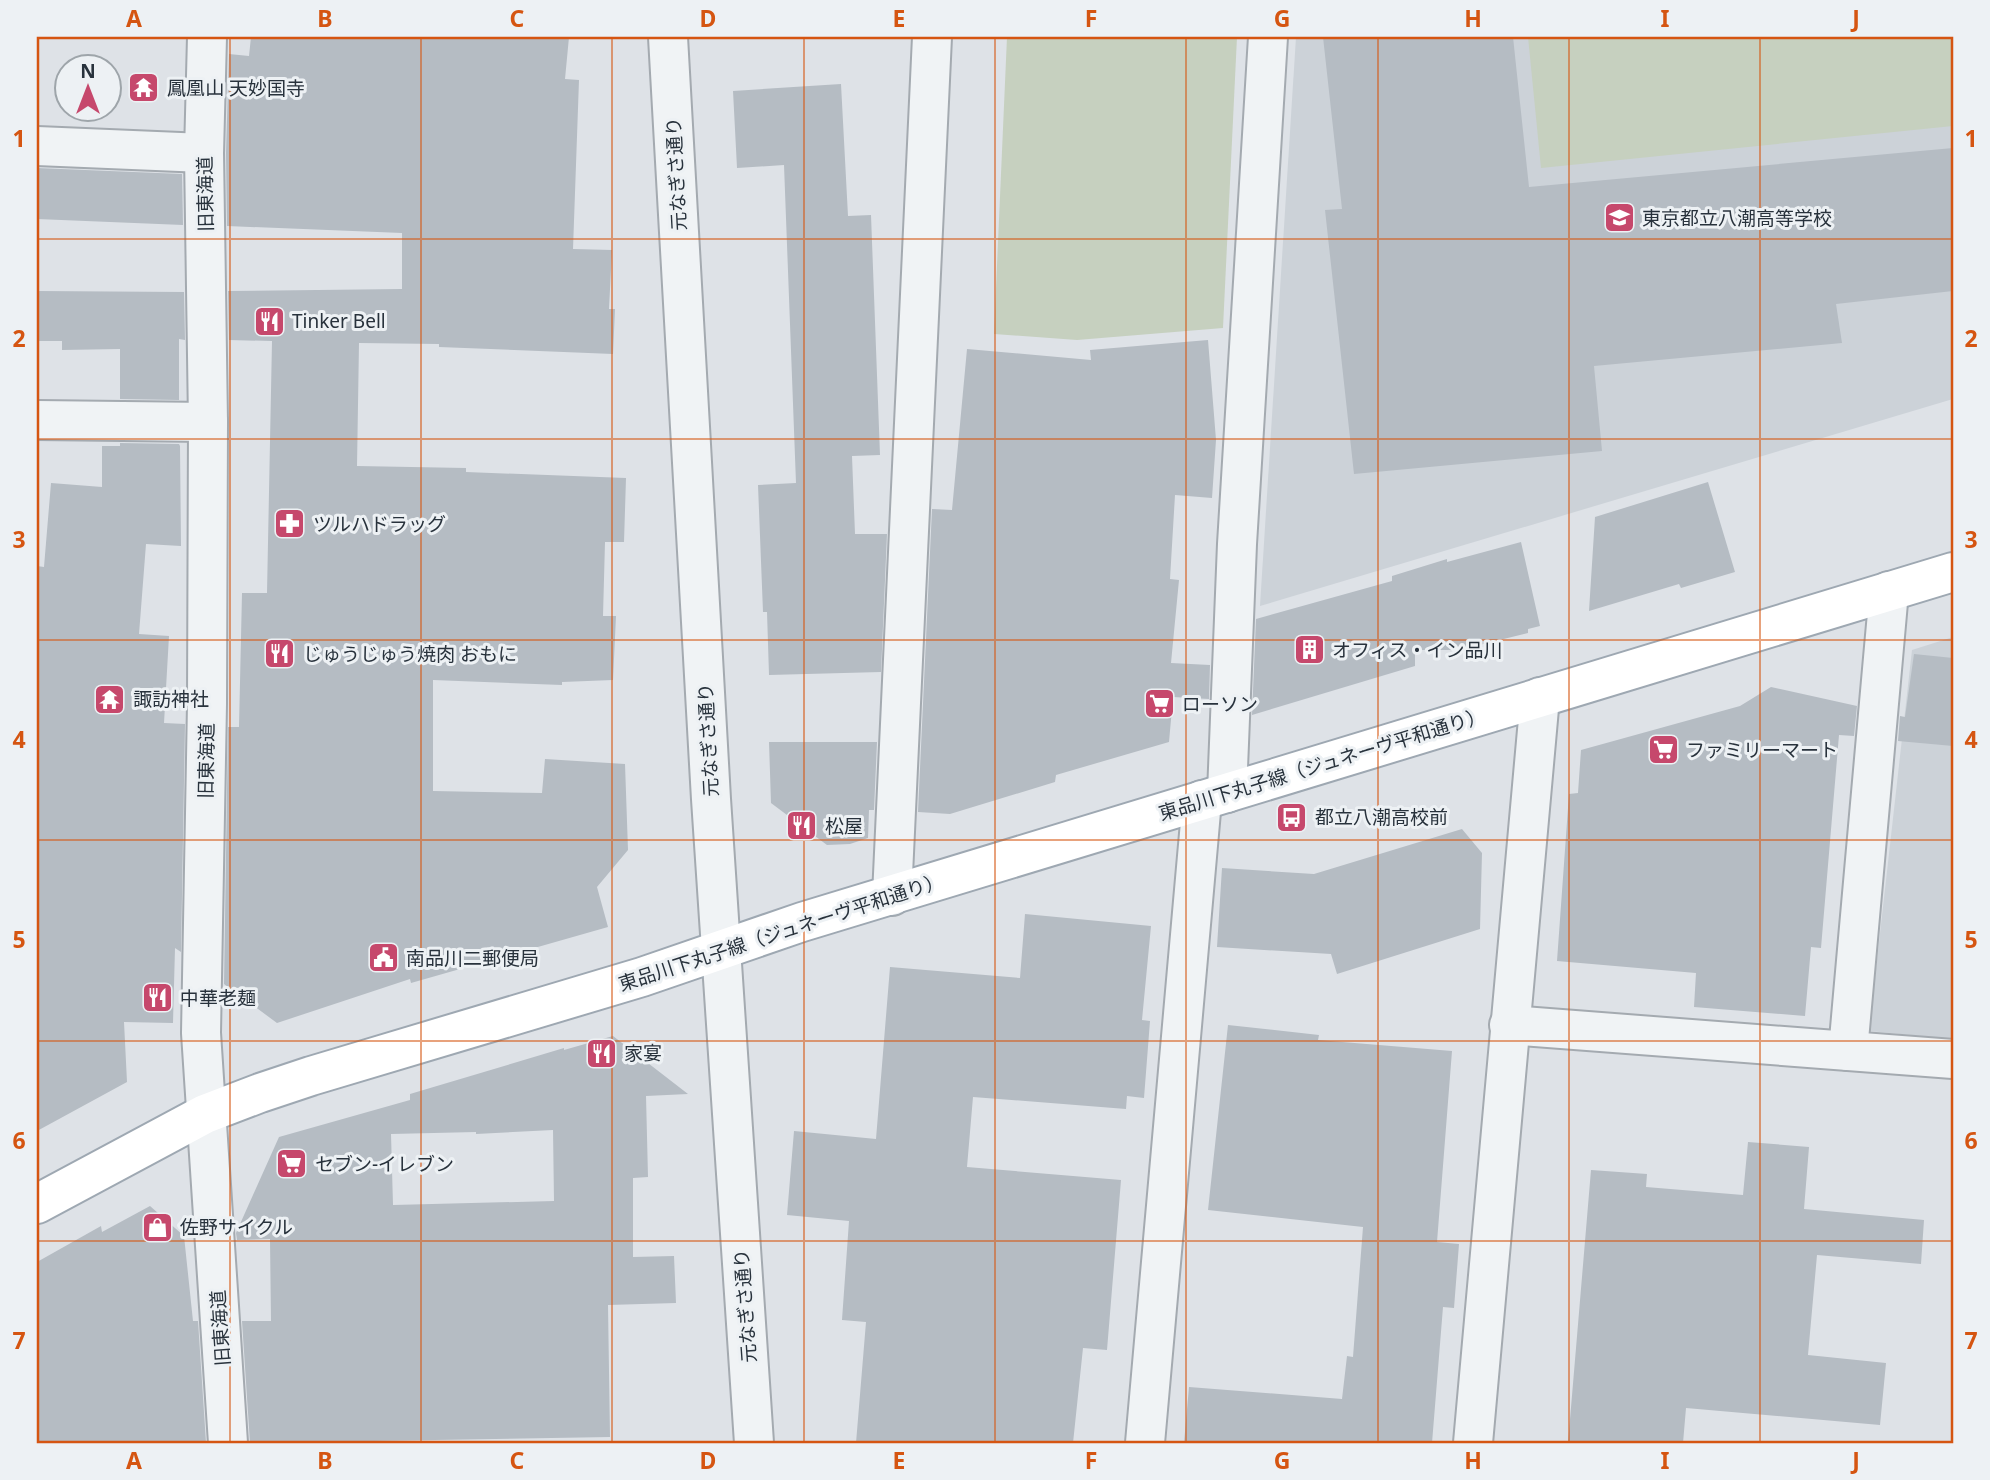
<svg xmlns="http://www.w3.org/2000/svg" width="1990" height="1480" font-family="'Noto Sans','Noto Sans JP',sans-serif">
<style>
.built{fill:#ccd2d8}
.green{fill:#c6d0bf}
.building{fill:#b5bcc3;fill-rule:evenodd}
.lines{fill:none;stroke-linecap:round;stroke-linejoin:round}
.minor-casing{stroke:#a4aab0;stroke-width:42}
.major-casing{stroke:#9ea8b2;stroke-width:42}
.minor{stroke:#f0f3f5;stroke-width:38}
.major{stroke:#fff;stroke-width:38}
.grid{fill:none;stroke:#d55511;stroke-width:2;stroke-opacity:0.55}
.labels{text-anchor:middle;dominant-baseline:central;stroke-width:6;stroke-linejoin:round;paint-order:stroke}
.poi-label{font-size:19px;fill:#28323c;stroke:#edf1f4;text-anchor:start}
.street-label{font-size:19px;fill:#28323c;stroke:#edf1f4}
.neatline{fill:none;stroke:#d55511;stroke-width:2.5}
.grid-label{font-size:23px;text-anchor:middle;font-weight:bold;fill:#d55511}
</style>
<rect width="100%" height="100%" fill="#dee2e7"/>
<!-- built -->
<g class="built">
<polygon points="1296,37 1953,37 1953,399 1260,606"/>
<polygon points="1953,637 1953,1039 1869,1031 1912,650"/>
</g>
<!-- green -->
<g class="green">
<polygon points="1007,37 1237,37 1223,328 1077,340 994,334"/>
<polygon points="1528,37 1953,37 1953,126 1541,168"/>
</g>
<!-- building -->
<g class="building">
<polygon points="251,37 569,37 565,79 579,80 573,249 612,250 609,309 615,309 613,354 439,347 439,344 359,343 357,466 466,468 466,472 626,478 624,542 605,542 603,616 616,616 613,680 562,682 562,685 433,680 433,791 542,793 545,759 625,764 628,850 597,887 608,927 411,983 410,979 277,1023 224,984 228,727 239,727 242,593 267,593 272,341 229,340 228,291 402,289 402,233 227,226 226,153 229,54 249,56"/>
<polygon points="1323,37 1513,37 1529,187 1953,148 1953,291 1836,304 1842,343 1594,366 1602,451 1354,474 1325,210 1342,209"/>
<polygon points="841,84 848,216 871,215 880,455 852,456 855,534 887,534 881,672 769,675 767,612 763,612 758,485 796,483 784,165 737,168 733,91"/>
<polygon points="37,168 182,174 183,225 37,219"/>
<polygon points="37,291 184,292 185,340 179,339 179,400 120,399 120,349 62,350 62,341 37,341"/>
<polygon points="1208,340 1216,440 1212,498 1175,495 1170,579 1179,580 1171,663 1210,665 1209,699 1173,697 1169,742 1056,775 1055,782 950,814 918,812 932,509 952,510 967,349 1091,360 1090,350"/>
<polygon points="120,443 179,444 180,446 181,546 146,544 139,634 169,636 164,723 185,724 181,952 175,948 173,1023 124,1022 127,1082 37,1131 37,566 44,567 51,483 102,487 102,446 120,446"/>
<polygon points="1708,482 1735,572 1681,588 1679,584 1589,611 1595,517"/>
<polygon points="1521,542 1540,626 1528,629 1528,633 1459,650 1415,650 1415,666 1252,715 1256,619 1392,581 1392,576 1447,559 1447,562"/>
<polygon points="1914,654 1953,658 1953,746 1898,741 1900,716 1905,717"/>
<polygon points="1771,687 1857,706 1854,736 1839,735 1821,948 1811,947 1805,1016 1694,1007 1696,973 1557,961 1569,794 1578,793 1581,750 1740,706"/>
<polygon points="769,742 877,742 874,810 869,810 868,838 850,844 827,845 771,803"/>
<polygon points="1462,829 1482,853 1480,929 1337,974 1331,954 1217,947 1222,868 1314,874"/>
<polygon points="1025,914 1151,926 1142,1020 1150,1021 1144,1098 1127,1096 1126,1109 973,1097 967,1167 1121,1180 1107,1350 1083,1348 1073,1443 856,1443 866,1322 842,1320 849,1221 787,1215 794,1131 876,1139 890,967 1020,978"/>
<polygon points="1228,1025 1319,1035 1318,1040 1452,1051 1437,1242 1459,1244 1454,1308 1443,1307 1432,1443 1184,1443 1189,1387 1342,1399 1347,1356 1353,1357 1363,1227 1208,1210"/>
<path d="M 613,1036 L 688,1094 L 646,1096 L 648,1177 L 633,1178 L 633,1257 L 674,1256 L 676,1303 L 608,1305 L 610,1437 L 250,1443 L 242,1321 L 271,1321 L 270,1239 L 237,1240 L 236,1233 L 279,1137 L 410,1100 L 410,1094 L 564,1048 L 564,1050 ZM 553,1130 L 554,1201 L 393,1205 L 391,1134 L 476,1132 L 476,1134 Z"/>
<polygon points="1748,1142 1809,1147 1804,1209 1924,1220 1921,1264 1817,1255 1808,1355 1886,1363 1880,1425 1686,1408 1683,1443 1568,1443 1591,1170 1647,1174 1646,1187 1743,1195"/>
<polygon points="150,1206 184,1236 193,1321 198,1321 206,1443 37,1443 37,1262 101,1226 102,1232"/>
</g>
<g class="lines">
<defs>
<g id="minor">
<polyline points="207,37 204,153 208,422 207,704 201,1033 228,1443"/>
<polyline points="668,37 711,799 754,1443"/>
<polyline points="37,146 204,153"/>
<polyline points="37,420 208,422"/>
<polyline points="1227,793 1237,544 1268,37"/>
<polyline points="892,896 932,37"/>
<polyline points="1509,1025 1953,1059"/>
<polyline points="1848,1051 1889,591"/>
<polyline points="1145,1443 1202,800"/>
<polyline points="1473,1443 1540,697"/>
</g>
<polyline id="major" points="37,1204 205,1114 260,1093 311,1076 642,977 802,922 1953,572"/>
</defs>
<!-- minor casing -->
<use href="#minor" class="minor-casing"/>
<!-- major casing -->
<use href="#major" class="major-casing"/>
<!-- minor -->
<use href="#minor" class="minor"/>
<!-- major -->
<use href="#major" class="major"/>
</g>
<!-- grid -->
<path class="grid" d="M 230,37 L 230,1443M 421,37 L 421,1443M 612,37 L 612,1443M 804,37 L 804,1443M 995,37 L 995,1443M 1186,37 L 1186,1443M 1378,37 L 1378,1443M 1569,37 L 1569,1443M 1760,37 L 1760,1443M 37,239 L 1953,239M 37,439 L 1953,439M 37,640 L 1953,640M 37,840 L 1953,840M 37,1041 L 1953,1041M 37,1241 L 1953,1241"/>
<!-- icons -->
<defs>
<symbol id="temple-square" viewBox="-11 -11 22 22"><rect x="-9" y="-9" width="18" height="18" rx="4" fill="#c6486c" stroke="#edf1f4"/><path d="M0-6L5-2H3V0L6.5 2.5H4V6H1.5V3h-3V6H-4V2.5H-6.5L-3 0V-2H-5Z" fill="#fff"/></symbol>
<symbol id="school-square" viewBox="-11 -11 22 22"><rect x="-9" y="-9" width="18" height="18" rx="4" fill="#c6486c" stroke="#edf1f4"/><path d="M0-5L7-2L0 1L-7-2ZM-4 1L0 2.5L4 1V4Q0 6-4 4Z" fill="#fff"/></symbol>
<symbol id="restaurant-square" viewBox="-11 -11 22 22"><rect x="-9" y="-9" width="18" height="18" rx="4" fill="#c6486c" stroke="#edf1f4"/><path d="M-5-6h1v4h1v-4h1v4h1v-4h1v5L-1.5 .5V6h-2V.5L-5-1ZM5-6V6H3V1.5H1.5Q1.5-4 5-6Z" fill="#fff"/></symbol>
<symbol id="pharmacy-square" viewBox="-11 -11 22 22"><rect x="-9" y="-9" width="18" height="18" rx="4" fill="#c6486c" stroke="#edf1f4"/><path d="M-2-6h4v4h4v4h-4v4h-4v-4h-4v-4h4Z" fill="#fff"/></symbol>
<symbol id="building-square" viewBox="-11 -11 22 22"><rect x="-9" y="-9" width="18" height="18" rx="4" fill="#c6486c" stroke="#edf1f4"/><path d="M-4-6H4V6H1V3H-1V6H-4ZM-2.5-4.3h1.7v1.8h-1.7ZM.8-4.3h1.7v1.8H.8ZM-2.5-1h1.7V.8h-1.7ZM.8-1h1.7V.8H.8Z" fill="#fff"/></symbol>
<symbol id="supermarket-square" viewBox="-11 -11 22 22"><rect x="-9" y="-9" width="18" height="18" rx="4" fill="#c6486c" stroke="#edf1f4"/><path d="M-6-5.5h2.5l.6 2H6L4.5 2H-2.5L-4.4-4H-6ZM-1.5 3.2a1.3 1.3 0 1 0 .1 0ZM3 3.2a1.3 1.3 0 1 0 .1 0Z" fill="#fff"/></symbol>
<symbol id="bus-square" viewBox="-11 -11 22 22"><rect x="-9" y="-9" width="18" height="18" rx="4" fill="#c6486c" stroke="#edf1f4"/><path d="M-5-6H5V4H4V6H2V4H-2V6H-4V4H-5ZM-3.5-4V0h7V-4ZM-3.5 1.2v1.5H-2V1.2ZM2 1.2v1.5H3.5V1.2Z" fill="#fff"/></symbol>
<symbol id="civic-square" viewBox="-11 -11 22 22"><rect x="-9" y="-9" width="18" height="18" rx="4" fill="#c6486c" stroke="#edf1f4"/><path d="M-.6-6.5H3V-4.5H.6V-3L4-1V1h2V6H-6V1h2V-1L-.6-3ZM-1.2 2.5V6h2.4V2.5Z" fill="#fff"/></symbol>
<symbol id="shop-square" viewBox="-11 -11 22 22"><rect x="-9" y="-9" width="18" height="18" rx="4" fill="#c6486c" stroke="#edf1f4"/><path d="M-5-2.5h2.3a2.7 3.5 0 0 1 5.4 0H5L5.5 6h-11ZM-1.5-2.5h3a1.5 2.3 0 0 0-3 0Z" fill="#fff"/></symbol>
</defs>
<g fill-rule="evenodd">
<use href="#temple-square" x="126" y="70" width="35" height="35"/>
<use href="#school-square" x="1602" y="200" width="35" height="35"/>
<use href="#restaurant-square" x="252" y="304" width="35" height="35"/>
<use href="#pharmacy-square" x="272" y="506" width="35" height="35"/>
<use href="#building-square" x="1292" y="632" width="35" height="35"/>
<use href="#restaurant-square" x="262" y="636" width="35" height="35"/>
<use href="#temple-square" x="92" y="682" width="35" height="35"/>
<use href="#supermarket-square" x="1142" y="686" width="35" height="35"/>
<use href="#supermarket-square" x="1646" y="732" width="35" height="35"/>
<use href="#bus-square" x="1274" y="800" width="35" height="35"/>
<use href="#restaurant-square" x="784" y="808" width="35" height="35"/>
<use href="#civic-square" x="366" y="940" width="35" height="35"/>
<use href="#restaurant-square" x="140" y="980" width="35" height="35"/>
<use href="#restaurant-square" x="584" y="1036" width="35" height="35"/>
<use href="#supermarket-square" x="274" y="1146" width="35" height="35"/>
<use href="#shop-square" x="140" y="1210" width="35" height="35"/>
</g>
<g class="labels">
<!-- poi labels -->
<g class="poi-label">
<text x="167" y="88">鳳凰山 天妙国寺</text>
<text x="1642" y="218">東京都立八潮高等学校</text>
<text x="292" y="321">Tinker Bell</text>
<text x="313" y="524">ツルハドラッグ</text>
<text x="1332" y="650">オフィス・イン品川</text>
<text x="303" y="654">じゅうじゅう焼肉 おもに</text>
<text x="133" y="699">諏訪神社</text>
<text x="1182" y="704">ローソン</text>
<text x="1686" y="750">ファミリーマート</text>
<text x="1315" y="817">都立八潮高校前</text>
<text x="825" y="826">松屋</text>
<text x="406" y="958">南品川二郵便局</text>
<text x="180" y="998">中華老麺</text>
<text x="624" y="1053">家宴</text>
<text x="315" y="1164">セブン-イレブン</text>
<text x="180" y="1227">佐野サイクル</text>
</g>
<!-- street labels -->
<g class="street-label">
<text transform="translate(676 174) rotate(-93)">元なぎさ通り</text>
<text transform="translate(205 194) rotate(-91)">旧東海道</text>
<text transform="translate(708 740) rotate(-93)">元なぎさ通り</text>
<text transform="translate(206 761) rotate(-89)">旧東海道</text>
<text transform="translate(1322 764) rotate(-17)">東品川下丸子線（ジュネーヴ平和通り）</text>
<text transform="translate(781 932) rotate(-18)">東品川下丸子線（ジュネーヴ平和通り）</text>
<text transform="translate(745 1306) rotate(-94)">元なぎさ通り</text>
<text transform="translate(220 1328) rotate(-94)">旧東海道</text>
</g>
</g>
<!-- border -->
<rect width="1990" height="1480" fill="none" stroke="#edf1f4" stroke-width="77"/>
<!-- north arrow -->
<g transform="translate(88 88)"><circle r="33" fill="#edf1f4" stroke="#9ea5aa" stroke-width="2"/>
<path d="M0-5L12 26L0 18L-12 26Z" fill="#c6486c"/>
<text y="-10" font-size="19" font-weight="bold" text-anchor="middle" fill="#28323c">N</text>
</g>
<rect x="38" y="38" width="1914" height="1404" class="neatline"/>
<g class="grid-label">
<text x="134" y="27">A</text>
<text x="325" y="27">B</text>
<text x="517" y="27">C</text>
<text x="708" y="27">D</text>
<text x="899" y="27">E</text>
<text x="1091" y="27">F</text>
<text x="1282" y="27">G</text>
<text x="1473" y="27">H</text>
<text x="1665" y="27">I</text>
<text x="1856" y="27">J</text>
<text x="19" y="147">1</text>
<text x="1971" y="147">1</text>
<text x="19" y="347">2</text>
<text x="1971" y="347">2</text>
<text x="19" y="548">3</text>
<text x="1971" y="548">3</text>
<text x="19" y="748">4</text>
<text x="1971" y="748">4</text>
<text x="19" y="948">5</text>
<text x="1971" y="948">5</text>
<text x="19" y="1149">6</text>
<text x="1971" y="1149">6</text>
<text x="19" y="1349">7</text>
<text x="1971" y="1349">7</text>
<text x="134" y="1469">A</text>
<text x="325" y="1469">B</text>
<text x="517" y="1469">C</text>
<text x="708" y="1469">D</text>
<text x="899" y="1469">E</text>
<text x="1091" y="1469">F</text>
<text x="1282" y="1469">G</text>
<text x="1473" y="1469">H</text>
<text x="1665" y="1469">I</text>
<text x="1856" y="1469">J</text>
</g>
</svg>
